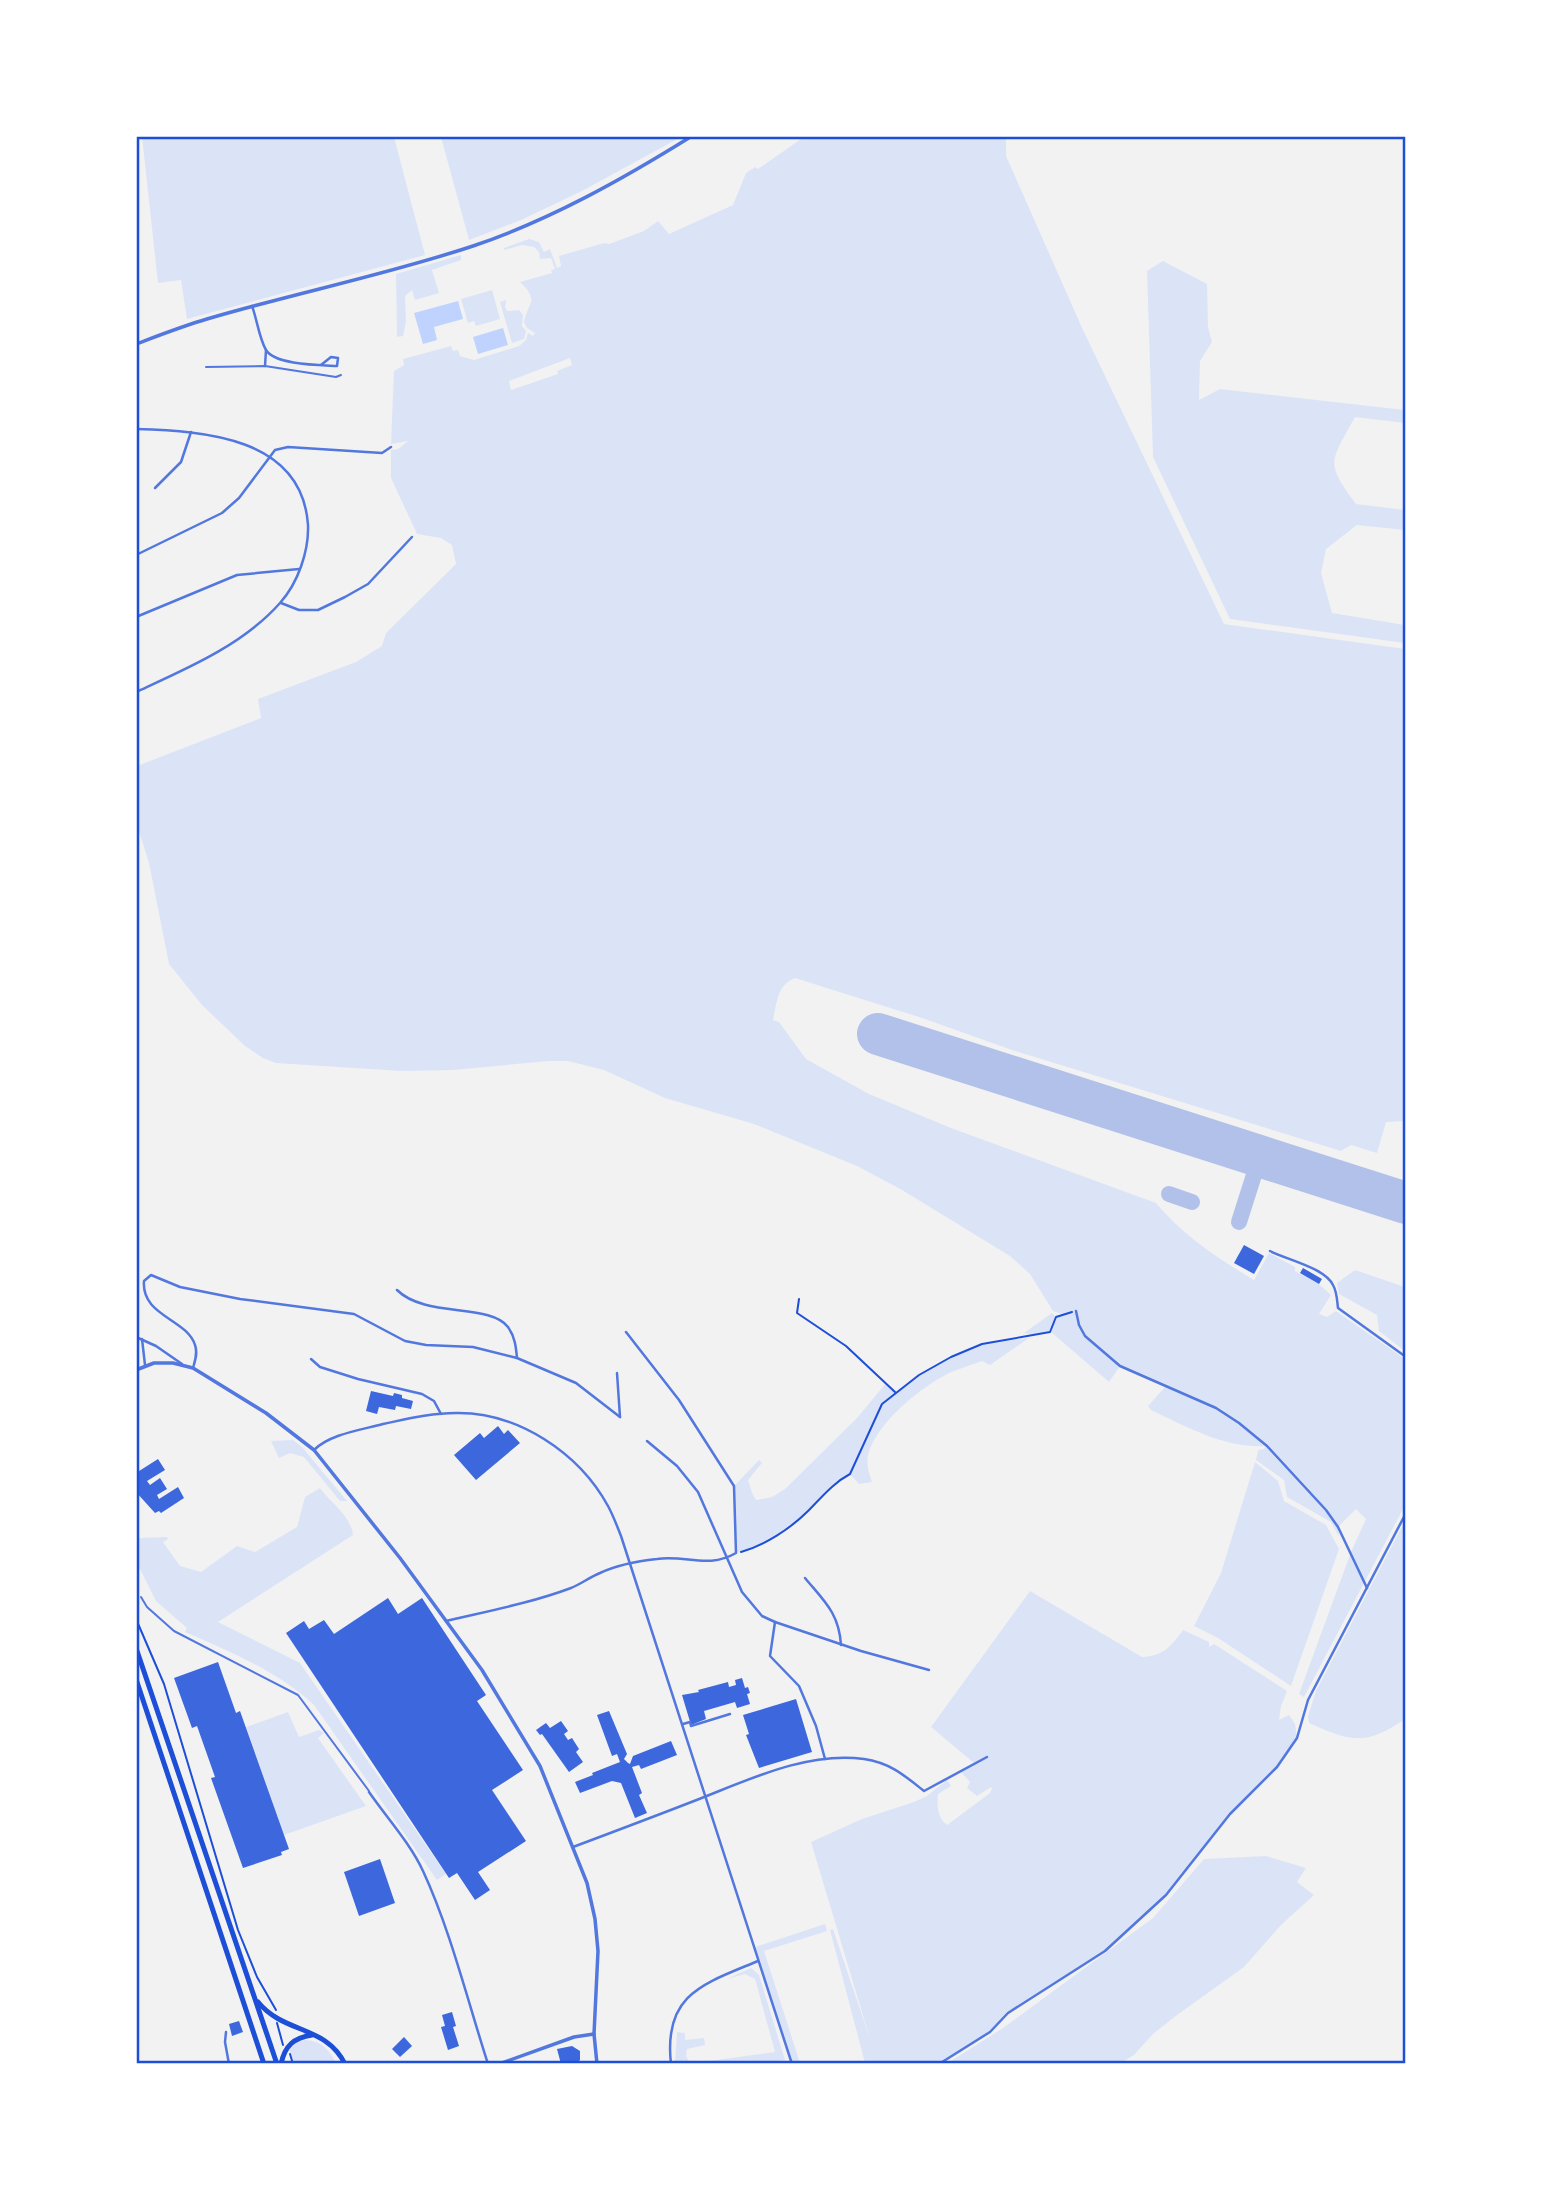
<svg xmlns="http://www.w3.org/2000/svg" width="1542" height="2200" font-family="'Golos Text',sans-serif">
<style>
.green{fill:#dbe4f7;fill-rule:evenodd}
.water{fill:#bfd3fe}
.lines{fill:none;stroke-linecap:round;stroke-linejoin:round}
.taxiway{stroke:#b2c1ea;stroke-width:16}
.runway{stroke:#b2c1ea;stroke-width:42}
.building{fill:#3d67dc}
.path{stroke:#1d4ed8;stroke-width:2}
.service{stroke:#5277de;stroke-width:2}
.minor{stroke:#5277de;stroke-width:2.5}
.tertiary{stroke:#5277de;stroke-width:3.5}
.trunk{stroke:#1d4ed8;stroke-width:5}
.neatline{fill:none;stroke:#1d4ed8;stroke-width:2.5}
</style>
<rect width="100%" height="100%" fill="#f2f2f2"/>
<!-- green -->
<g class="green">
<polygon points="142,137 394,137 425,255 187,319 181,280 158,283"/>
<polygon points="441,137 441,136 681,137 582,191 521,220 469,240"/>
<path d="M 804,137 L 1006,137 L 1006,156 L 1083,330 L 1224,624 L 1405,649 L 1405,1121 L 1386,1122 L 1377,1153 L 1351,1145 L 1341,1151 L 1012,1050 L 922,1018 L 795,978 C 777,985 777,1003 773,1020 L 779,1022 L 806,1059 L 869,1094 L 951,1128 L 1156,1203 C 1185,1237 1216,1257 1254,1280 L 1269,1253 L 1295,1267 L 1295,1271 L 1319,1284 L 1331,1295 L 1319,1314 L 1327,1317 L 1336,1311 L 1405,1359 L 1405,1505 L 1304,1697 L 1299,1694 L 1351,1552 L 1366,1519 L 1356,1509 L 1338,1527 L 1339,1537 L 1331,1522 L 1287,1497 L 1284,1480 L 1256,1460 L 1258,1450 L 1264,1449 L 1266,1446 C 1226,1449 1187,1427 1151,1410 L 1148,1406 L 1166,1386 L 1120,1366 L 1109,1382 L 1051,1332 L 1053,1323 L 1049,1331 L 1033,1335 L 1024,1333 L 1052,1313 L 1056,1317 L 1062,1314 L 1053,1311 L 1030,1274 L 1010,1256 L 902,1190 L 857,1166 L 754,1124 L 665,1098 L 604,1070 L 568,1061 L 549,1061 L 453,1070 L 401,1071 L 276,1063 L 263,1058 L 245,1046 L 202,1005 L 169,964 L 149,863 L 137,825 L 137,766 L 261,718 L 258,699 L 356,662 L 382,646 L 386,633 L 456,564 L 452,545 L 441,538 L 417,534 L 391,478 L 391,450 L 398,449 L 408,441 L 391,444 L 394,371 L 404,365 L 403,359 L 451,346 L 453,351 L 458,350 L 460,356 L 474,360 L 519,346 L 526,340 L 528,333 L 533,336 L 535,333 L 527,328 L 524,322 C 528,302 540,301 520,282 L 552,273 L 551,270 L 555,269 L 551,258 L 540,259 L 539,252 L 534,247 L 522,245 L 504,250 L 504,248 L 529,239 L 539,242 L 544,252 L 550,249 L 557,268 L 561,266 L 559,256 L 604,243 L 609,244 L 644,231 L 658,221 L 669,234 L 733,205 L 746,173 L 755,167 L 758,169 ZM 570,358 L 572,365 L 557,371 L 558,374 L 511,390 L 509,381 Z"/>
<polygon points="461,255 461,260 432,270 439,293 415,300 412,290 405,296 406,321 403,336 397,337 396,274"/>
<path d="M 1163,261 L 1207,284 L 1208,327 L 1212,342 L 1200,361 L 1199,400 L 1220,389 L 1405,410 L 1405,423 L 1355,417 C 1331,462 1324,461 1356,504 L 1405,510 L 1405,530 L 1357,525 L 1326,549 L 1321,573 L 1332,613 L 1405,625 L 1405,643 L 1230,619 L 1153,457 L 1147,271 Z"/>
<polygon points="492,290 500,319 476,326 474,321 468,323 461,299"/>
<polygon points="506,300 505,307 507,311 519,310 523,315 522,326 526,331 524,339 512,343 500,302"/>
<polygon points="1355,1270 1405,1287 1405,1351 1379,1331 1377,1315 1339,1294 1337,1283"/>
<path d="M 1029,1338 L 990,1365 L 982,1361 C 972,1365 961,1368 951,1372 C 922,1386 876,1423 868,1455 C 866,1465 869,1473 872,1482 L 859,1484 L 850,1474 C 834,1483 822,1498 808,1511 C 788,1530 763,1546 736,1553 L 734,1486 L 759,1460 L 762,1463 L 748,1480 L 752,1493 L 756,1500 L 772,1497 L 785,1489 L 857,1418 L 886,1383 L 896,1393 C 922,1373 952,1351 984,1344 C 999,1341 1014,1340 1029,1338 Z"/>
<polygon points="293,1440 302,1447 347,1501 340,1501 304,1457 290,1453 279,1458 271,1441"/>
<polygon points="1255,1462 1278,1481 1284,1501 1326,1525 1339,1549 1291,1686 1218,1638 1194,1626 1221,1573"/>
<path d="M 320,1488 C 331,1503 351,1516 353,1535 L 218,1622 L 300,1663 L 446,1874 L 437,1880 L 314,1705 C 277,1671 231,1652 185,1632 L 187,1628 L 156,1601 L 140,1569 L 137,1569 L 137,1534 L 139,1538 L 167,1537 L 168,1539 L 163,1542 L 180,1566 L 201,1572 L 237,1546 L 255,1552 L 297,1527 L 305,1497 Z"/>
<path d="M 1405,1521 L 1405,1719 C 1365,1746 1352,1742 1309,1723 L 1308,1716 L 1316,1691 Z"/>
<path d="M 1030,1591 L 1142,1657 C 1164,1656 1171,1646 1183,1630 L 1209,1642 L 1209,1647 L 1214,1644 L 1287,1691 L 1281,1706 L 1279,1720 L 1289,1715 L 1295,1724 L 1297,1738 L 1277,1767 L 1230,1814 L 1166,1895 L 1105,1951 L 1008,2013 L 990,2032 L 939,2063 L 865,2063 L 830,1930 L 833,1929 L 870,2039 L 811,1842 L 862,1819 L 914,1802 L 927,1796 L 947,1780 L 951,1786 L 938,1794 C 937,1806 937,1817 947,1825 L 990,1793 L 992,1789 L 991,1787 L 977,1796 L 967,1788 L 970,1782 L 961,1772 L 974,1763 L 931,1727 Z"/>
<polygon points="288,1712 299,1737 319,1730 324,1733 318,1738 366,1806 284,1835 246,1727"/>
<polygon points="1266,1856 1306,1868 1297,1882 1314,1895 1282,1924 1244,1967 1177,2015 1153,2034 1134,2055 1119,2064 948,2063 1003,2028 1153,1918 1204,1859"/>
<polygon points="825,1924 827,1931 764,1951 800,2063 792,2063 755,1947"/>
<polygon points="751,1968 759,1975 785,2060 770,2064 695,2063 775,2052 755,1979 745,1974 727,1979"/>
<polygon points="677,2032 685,2033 685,2040 704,2038 705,2045 687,2049 686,2056 690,2063 675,2063"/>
<path d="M 306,2040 C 322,2041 329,2050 336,2063 L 294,2063 L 289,2049 L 299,2041 Z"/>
</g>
<!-- water -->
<g class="water">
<polygon points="458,301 463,319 434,327 437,340 423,344 414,313"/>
<polygon points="503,328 508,345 478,354 473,337"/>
</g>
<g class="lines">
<!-- taxiway -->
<g class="taxiway">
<polyline points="1169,1194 1192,1202"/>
<polyline points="1239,1222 1260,1156"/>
</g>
<!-- runway -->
<polyline class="runway" points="878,1034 1406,1203"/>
</g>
<!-- building -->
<g class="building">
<polygon points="1244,1245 1264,1256 1254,1274 1234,1263"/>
<polygon points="1303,1268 1322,1279 1319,1284 1300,1273"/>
<polygon points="371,1391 393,1396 394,1393 402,1395 402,1398 413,1401 411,1409 396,1406 395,1410 379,1407 377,1414 366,1411"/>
<polygon points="498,1426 504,1434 508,1430 520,1443 476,1480 454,1455 480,1433 484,1438"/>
<polygon points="158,1459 165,1470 147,1481 150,1485 160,1478 167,1489 157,1495 159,1499 178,1487 184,1498 161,1513 159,1511 155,1513 136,1492 136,1473"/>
<polygon points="388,1598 398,1614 422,1598 486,1695 477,1701 523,1770 492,1790 526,1841 478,1872 490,1890 475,1900 457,1873 449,1878 286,1633 304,1621 309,1629 324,1620 334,1634"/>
<polygon points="218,1662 236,1713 240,1711 289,1849 281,1852 282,1855 243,1868 211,1778 215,1777 197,1726 192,1728 174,1678"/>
<polygon points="742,1678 745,1688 748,1687 750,1693 747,1694 750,1704 737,1708 735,1702 704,1711 706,1719 691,1725 682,1695 699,1692 698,1690 728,1682 729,1687 736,1685 735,1680"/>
<polygon points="796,1699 812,1752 759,1768 746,1735 749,1734 743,1715"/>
<polygon points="609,1711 627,1754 624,1759 628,1763 630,1764 633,1756 671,1741 677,1755 641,1769 639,1765 632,1767 642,1793 639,1795 647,1813 635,1818 621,1783 612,1781 580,1793 575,1782 593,1775 592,1773 620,1762 617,1754 612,1756 597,1715"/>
<polygon points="561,1721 568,1731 564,1734 568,1740 572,1738 579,1749 576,1752 583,1762 569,1772 542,1734 540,1735 536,1730 546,1723 550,1728"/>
<polygon points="380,1859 395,1903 359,1916 344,1872"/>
<polygon points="452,2012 456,2026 453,2027 459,2046 448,2050 441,2027 445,2026 442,2015"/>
<polygon points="239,2021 243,2032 232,2036 229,2024"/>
<polygon points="404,2037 412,2046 400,2057 392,2049"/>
<polygon points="572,2046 580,2051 580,2060 576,2064 561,2064 557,2049"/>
</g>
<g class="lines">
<!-- path -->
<g class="path">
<polyline points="799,1299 797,1313 846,1346 895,1392"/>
<path d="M 741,1552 C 765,1545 790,1529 808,1511 C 821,1498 833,1483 850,1474 L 882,1404 L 919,1375 L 951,1357 L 982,1344 L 1050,1332 L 1056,1317 L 1072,1312"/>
<polyline points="136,1619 164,1684 238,1930 257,1977 276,2010"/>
<polyline points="277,2023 283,2045"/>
<polyline points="290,2054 293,2064"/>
</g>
<!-- service -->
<g class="service">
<polyline points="206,367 265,366 336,377 341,375"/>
<polyline points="141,1597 147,1607 174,1631 298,1695 369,1791"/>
</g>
<!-- minor -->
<g class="minor">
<path d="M 252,306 C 257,319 259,338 266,350 C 275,365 320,365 337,366 L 338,358 L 331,357 L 321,365"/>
<polyline points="265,366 266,350"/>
<path d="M 136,429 C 204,431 302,437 308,525 C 309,551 298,583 280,603 C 243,645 186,669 136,692"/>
<polyline points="155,488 181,462 191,432"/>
<polyline points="136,555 222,513 239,498 275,450 288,447 382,453 391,447"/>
<polyline points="281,603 299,610 318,610 345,597 368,584 412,537"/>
<polyline points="136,617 237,575 299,569"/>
<path d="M 1270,1251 C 1288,1260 1325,1268 1333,1285 C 1337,1292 1337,1300 1338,1308 L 1406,1357"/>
<path d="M 397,1290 C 425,1318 490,1303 508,1327 C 515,1337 516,1347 517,1358"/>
<polyline points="1076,1311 1079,1325 1085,1336 1120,1366 1216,1408 1239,1423 1267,1446 1326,1510 1338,1527 1367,1588"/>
<polyline points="136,1337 156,1346 182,1364"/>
<polyline points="142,1339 145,1365"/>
<polyline points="311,1359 320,1367 358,1379 422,1394 434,1401 441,1414"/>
<path d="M 193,1368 C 195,1361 198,1353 195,1345 C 187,1319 141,1316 144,1281 L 151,1275 L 180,1287 L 240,1299 L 354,1314 L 405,1341 L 426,1345 L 473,1347 L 517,1358 L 576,1383 L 620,1417"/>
<polyline points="617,1373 620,1417"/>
<polyline points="647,1441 677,1466 698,1492 742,1592 762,1616 775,1622 770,1656 799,1686 816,1726 825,1759"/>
<path d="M 314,1450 C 330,1434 361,1430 383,1424 C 407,1419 431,1413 456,1413 C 518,1412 579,1453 608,1506 C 613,1515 617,1526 621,1536 L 792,2064"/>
<path d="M 805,1578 C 824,1601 839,1613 841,1645"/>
<path d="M 446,1621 C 488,1611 531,1603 571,1588 C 581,1584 590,1577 600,1573 C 619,1564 638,1561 657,1559 C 687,1555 708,1569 736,1553 L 734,1486 L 679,1400 L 626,1332"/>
<polyline points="775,1622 861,1651 929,1670"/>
<polyline points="683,1724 690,1722 691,1726 730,1714"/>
<path d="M 369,1792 C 387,1818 410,1843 423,1871 C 450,1929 468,2002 488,2064"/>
<path d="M 573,1847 C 613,1832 653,1817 694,1801 C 746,1781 806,1751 864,1759 C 891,1763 905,1776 924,1791 L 987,1757"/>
<polyline points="226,2032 225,2042 229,2064"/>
<path d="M 671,2064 C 663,1994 703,1984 758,1961"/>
<polyline points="939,2064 990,2032 1008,2013 1105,1951 1166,1895 1230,1814 1277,1767 1297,1738 1308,1700 1406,1513"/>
</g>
<!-- tertiary -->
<g class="tertiary">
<path d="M 136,344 C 160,335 183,326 207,319 C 295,293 386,275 473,246 C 550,220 623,179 692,136"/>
<polyline points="136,1370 154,1363 173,1363 193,1368 266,1413 314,1450 400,1558 482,1670 540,1766 587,1883 595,1919 598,1951 594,2034 597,2064"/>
<polyline points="499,2064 574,2037 594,2034"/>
</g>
<!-- trunk -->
<g class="trunk">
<polyline points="136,1648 277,2064"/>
<polyline points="136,1679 264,2064"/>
<path d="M 258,2002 C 284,2034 326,2025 345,2064"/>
<path d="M 281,2064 C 285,2045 294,2038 312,2035"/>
</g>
</g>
<!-- border -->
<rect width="1542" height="2200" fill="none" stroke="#ffffff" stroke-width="276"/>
<rect x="138" y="138" width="1266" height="1924" class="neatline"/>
</svg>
